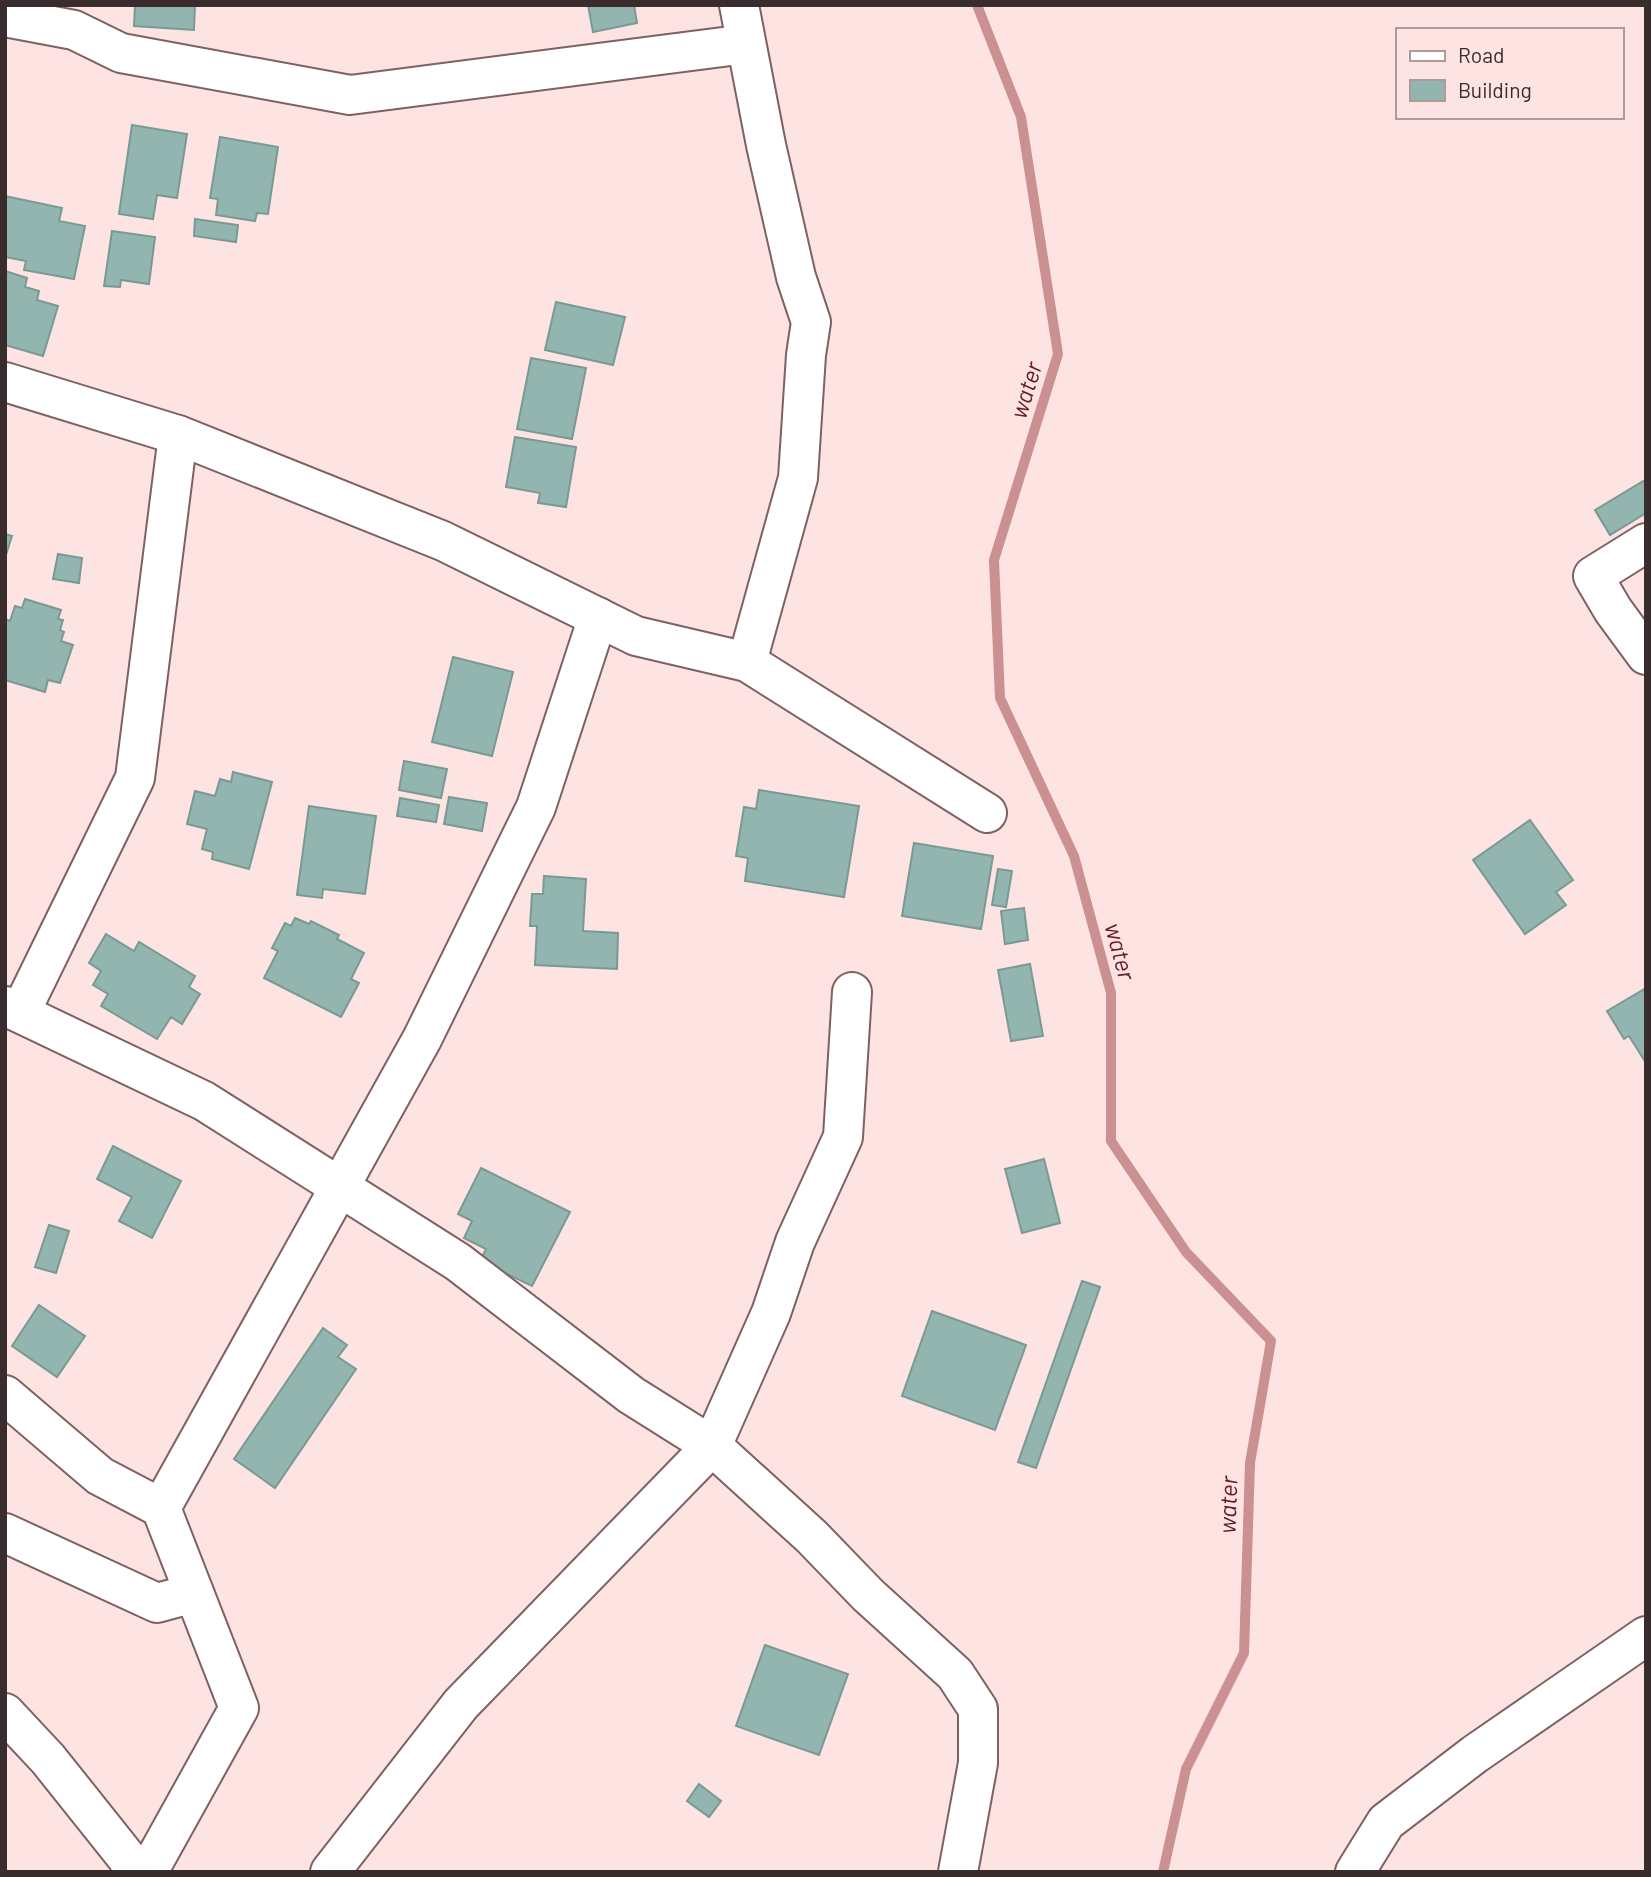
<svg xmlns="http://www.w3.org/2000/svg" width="1651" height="1877" font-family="Barlow,sans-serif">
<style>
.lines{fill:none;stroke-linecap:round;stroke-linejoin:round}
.stream{stroke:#cb9091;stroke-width:10}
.building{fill:#93b5af;stroke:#799a94;stroke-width:2}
.street-casing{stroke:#7e6162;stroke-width:42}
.street{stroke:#fff;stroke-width:38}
.labels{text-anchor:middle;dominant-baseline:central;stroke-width:6;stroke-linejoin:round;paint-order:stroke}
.water-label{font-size:24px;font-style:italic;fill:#621c24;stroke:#fee3e3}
</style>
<rect width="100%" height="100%" fill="#fee3e3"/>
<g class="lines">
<!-- stream -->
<polyline class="stream" points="977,5 1021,117 1058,354 994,560 1000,698 1074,856 1111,993 1111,1141 1186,1252 1271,1341 1250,1463 1244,1653 1186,1769 1163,1872"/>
</g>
<!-- building -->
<g class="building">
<polygon points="135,5 195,5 194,30 134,26"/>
<polygon points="588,5 634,5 637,23 593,32"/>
<polygon points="132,125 187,134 177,198 157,195 153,219 119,214"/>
<polygon points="220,137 278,147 268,214 257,213 255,221 216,215 218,199 210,198"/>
<polygon points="5,196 62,208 59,221 85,226 74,279 24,270 26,261 5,257"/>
<polygon points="195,219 238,225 236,242 194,236"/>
<polygon points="112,231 155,237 149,284 121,280 120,287 104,286"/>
<polygon points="5,271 27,278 25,287 39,291 37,300 58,306 43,356 5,345"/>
<polygon points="556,302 625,317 613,365 545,350"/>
<polygon points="531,358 586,368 572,439 517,429"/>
<polygon points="515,437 576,447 566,507 538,503 540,493 506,487"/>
<polygon points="1645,480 1646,513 1610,535 1595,510"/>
<polygon points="5,534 12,536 5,558"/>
<polygon points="58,554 82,558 79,583 53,579"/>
<polygon points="25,599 61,610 58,619 63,620 60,630 64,632 61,641 73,645 60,683 48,680 45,692 5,680 5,619 10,621 15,606 22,608"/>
<polygon points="453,657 513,672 492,756 432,742"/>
<polygon points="404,761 447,769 441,798 399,790"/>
<polygon points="233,772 272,782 249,869 212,859 213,852 202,849 207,829 187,824 195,791 215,796 220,779 231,782"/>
<polygon points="759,790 859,806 844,897 745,881 748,858 736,856 744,807 756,809"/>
<polygon points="449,797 487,803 482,831 444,824"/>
<polygon points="400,798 439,805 436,822 397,816"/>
<polygon points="309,806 376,816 365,894 323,889 322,898 297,895"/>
<polygon points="1530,820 1573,880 1556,892 1566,905 1525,934 1473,860"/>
<polygon points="914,843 993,856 981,929 902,916"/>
<polygon points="998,869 1012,871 1006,907 992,905"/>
<polygon points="544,876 586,879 583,931 618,933 617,969 535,965 537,926 530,926 532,894 543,894"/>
<polygon points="1024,908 1028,940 1005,944 1001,911"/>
<polygon points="295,918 309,924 311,921 339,935 337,939 364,953 351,979 359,983 341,1017 264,978 278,951 272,948 285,923 291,926"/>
<polygon points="106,934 134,951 139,942 195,976 189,987 200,994 182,1024 171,1017 157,1039 101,1006 108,994 93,985 101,971 89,963"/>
<polygon points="1030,964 1043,1036 1011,1041 998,970"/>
<polygon points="1646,988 1646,1063 1629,1036 1624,1039 1607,1011"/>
<polygon points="113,1146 181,1181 152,1238 119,1221 132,1197 97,1179"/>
<polygon points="1044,1159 1060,1223 1022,1233 1005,1169"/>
<polygon points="481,1168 570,1212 532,1286 480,1261 486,1249 464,1238 472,1221 458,1214"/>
<polygon points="49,1225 69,1231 56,1273 35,1267"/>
<polygon points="1082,1281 1100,1287 1036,1468 1018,1462"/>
<polygon points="39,1305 85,1336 57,1377 12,1346"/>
<polygon points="932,1311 1026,1345 995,1430 902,1396"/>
<polygon points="323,1328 347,1345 338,1357 356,1369 275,1488 234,1459"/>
<polygon points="765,1645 848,1674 819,1755 736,1726"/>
<polygon points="699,1784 721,1801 709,1817 687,1801"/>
</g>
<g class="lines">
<defs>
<g id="street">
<polyline points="739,5 766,145 796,277 811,322 806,355 798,478 747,662"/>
<polyline points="5,17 74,30 121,53 350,95 746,44"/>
<polyline points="5,382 178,435 443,541 636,636 747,662 987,813"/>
<polyline points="1646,543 1593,576 1613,610 1646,655"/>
<polyline points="5,1006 204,1101 458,1262 631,1395 712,1446 771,1313 795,1242 843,1137 852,992"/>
<polyline points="20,1013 135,778 178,435"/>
<polyline points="5,1395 100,1476 161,1508 239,1708 148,1872"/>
<polyline points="161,1508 422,1039 536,807 598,617"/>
<polyline points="5,1533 157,1603 194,1593"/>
<polyline points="5,1713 48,1759 127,1858 134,1872"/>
<polyline points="330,1872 461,1704 712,1446 812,1537 868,1595 955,1674 978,1709 978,1763 958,1872"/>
<polyline points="1355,1872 1386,1822 1475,1754 1646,1636"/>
</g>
</defs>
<!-- street casing -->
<use href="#street" class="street-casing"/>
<!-- street -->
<use href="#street" class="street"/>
</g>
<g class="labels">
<!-- water labels -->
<g class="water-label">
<text transform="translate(1025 390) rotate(-73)">water</text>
<text transform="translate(1121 951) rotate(75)">water</text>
<text transform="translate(1227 1505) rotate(-88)">water</text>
</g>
</g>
<!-- border -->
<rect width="1651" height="1877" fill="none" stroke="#392c2c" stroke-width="14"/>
<!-- legend -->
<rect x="1396" y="28" width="228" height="91" fill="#fee3e3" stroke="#af9a9a" stroke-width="2"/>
<rect x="1410" y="51" width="35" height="10" fill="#ffffff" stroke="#af9a9a" stroke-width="2"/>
<text x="1458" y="63" font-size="21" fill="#392c2c">Road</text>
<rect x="1410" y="80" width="35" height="21" fill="#93b5af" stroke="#af9a9a" stroke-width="2"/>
<text x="1458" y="98" font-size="21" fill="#392c2c">Building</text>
</svg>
